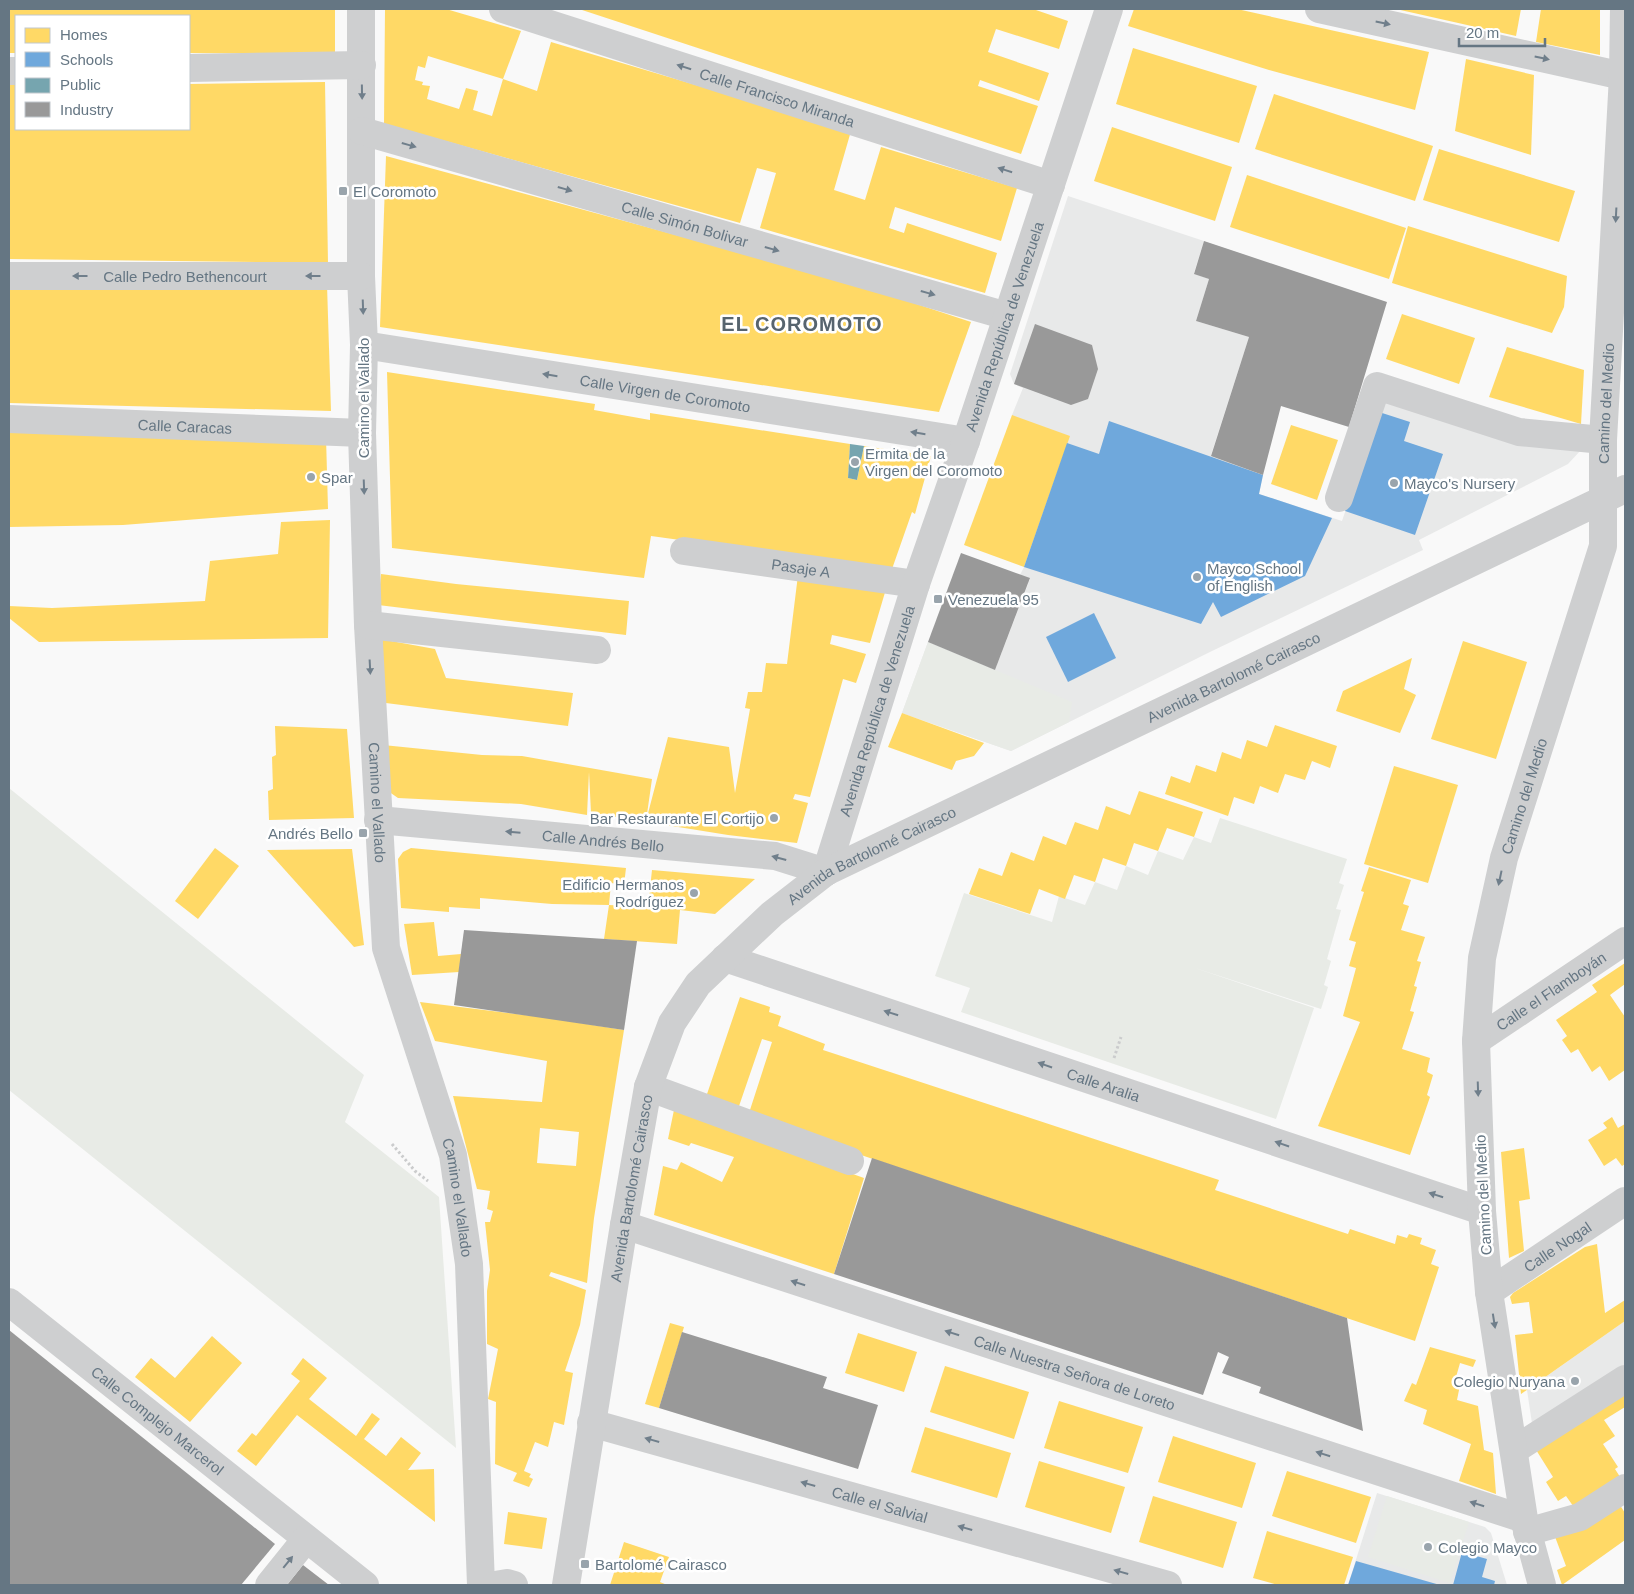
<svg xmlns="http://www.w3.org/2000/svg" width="1634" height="1594" font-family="Arial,sans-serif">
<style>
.built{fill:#e8e9e9}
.green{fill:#e8ebe6}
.homes{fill:#ffd966;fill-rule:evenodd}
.schools{fill:#6fa8dc}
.public{fill:#76a5af}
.industry{fill:#999}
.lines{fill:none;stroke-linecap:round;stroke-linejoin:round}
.path{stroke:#cbcccd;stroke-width:3;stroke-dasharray:2.5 2.5;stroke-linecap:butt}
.minor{stroke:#cecfd0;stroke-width:28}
.oneway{fill:#707f8b}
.poi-dot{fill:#99a4ac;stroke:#fff;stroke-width:2}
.labels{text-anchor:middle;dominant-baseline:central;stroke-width:5;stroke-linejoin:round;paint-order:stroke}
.street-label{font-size:15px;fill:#657683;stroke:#fff}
.poi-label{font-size:15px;fill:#657683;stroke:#fff;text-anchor:start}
.district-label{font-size:20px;font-weight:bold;letter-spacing:1px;fill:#57646e;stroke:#fff}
</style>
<rect width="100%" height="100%" fill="#f9f9f9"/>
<!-- built -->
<g class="built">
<polygon points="1068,196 1204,241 1194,273 1209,279 1196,321 1249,337 1211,455 1263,475 1259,494 1342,521 1383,399 1581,450 1568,464 1419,540 1423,550 1212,651 1011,751 902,713 928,642 995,670 1030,579 1020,575 1024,567 1012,415 1023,388 1014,384 1010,374"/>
<polygon points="1625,1321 1625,1371 1533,1430 1527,1390"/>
<polygon points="1377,1493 1485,1527 1491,1533 1507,1585 1348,1585"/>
</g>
<!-- green -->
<g class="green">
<polygon points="928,642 1072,702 1069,722 1011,751 902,713"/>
<polygon points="9,788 364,1075 345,1122 439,1197 456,1448 9,1090"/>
<polygon points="1220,818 1347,859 1339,883 1344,885 1336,909 1341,910 1327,959 1331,961 1324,985 1328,987 1321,1009 1195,968 1314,1008 1276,1119 961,1012 970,988 935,976 964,893 1052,922 1059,896 1085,905 1095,882 1117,890 1126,866 1148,875 1158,851 1183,860 1194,837 1211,843"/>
<polygon points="1387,1496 1469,1522 1450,1583 1368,1557"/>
</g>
<!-- homes -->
<g class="homes">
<polygon points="9,9 335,9 335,54 189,53 189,16 16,16 16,53 9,53"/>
<polygon points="385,9 446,9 521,31 503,79 428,56 425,68 418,66 415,80 423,82 422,85 430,86 427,99 459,109 466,88 478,91 473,110 492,116 503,79 537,91 551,42 851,131 834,190 865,200 881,147 1017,188 1001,241 895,207 889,228 904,233 907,223 997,253 985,293 760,228 776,173 757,168 740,223 384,124"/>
<polygon points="579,9 1033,9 1068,21 1059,49 996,29 988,52 1049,73 1039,101 980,80 978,86 1038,106 1021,154"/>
<polygon points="1134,9 1237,9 1429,52 1415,110 1269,70 1128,26"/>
<polygon points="1396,9 1521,9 1516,36"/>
<polygon points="1541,9 1600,9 1600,55 1536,42"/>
<polygon points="1133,48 1257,86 1239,143 1116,104"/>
<polygon points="1466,59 1534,75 1531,155 1455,131"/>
<polygon points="325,82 328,263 9,259 9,85 16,85 16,129 189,129 189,84"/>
<polygon points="1274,94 1433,146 1415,201 1255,149"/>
<polygon points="1112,127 1232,167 1215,221 1094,181"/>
<polygon points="1439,149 1575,191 1559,242 1423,200"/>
<polygon points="386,156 856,284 971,322 939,412 380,327"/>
<polygon points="1247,175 1406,228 1389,279 1230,227"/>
<polygon points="1408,226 1567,276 1564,307 1552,333 1392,283"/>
<polygon points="327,285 331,411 9,403 9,287"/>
<polygon points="1402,314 1475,338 1459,384 1386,359"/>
<polygon points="1507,347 1584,370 1581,424 1489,397"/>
<polygon points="387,372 595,404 594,410 650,420 650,413 850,444 848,478 857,480 864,446 931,456 915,514 912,512 892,569 651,536 644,578 392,548"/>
<polygon points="1012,415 1070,436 1024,567 964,545"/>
<polygon points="1291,425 1338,440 1317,500 1271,484"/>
<polygon points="9,431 326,437 328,509 123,525 9,527"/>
<polygon points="330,520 328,638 39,642 9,618 9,606 52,608 205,601 210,561 278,554 281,522"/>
<polygon points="381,574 456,584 629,601 626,635 378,605"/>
<polygon points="798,575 886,589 870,643 832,635 830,644 866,654 856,683 843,679 810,797 795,794 793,799 808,803 797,843 728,835 591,813 589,772 587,815 521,804 398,798 385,789 383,745 482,755 522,756 652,779 646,821 668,737 729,747 735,793 750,709 745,708 748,692 762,692 766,663 787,664"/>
<polygon points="380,639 435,649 446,678 573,693 568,726 378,702"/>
<polygon points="1463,641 1527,662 1496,759 1431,739"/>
<polygon points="1412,658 1404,689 1416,695 1400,733 1336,711 1343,691"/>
<polygon points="902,713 984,743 974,756 956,761 952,770 888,747"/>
<polygon points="1275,725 1337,746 1330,768 1312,761 1305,780 1285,774 1278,793 1260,786 1254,804 1234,797 1228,816 1165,794 1171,776 1190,783 1196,765 1216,772 1222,752 1241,759 1247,740 1267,747"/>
<polygon points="275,726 347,729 354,818 269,820 268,791 273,789 272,757 276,755"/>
<polygon points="1394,766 1458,785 1428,883 1364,864"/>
<polygon points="1139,791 1203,812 1194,837 1167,828 1158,851 1134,843 1126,866 1103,858 1095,882 1074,875 1065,899 1039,889 1030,914 969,894 979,868 1002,876 1011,852 1034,861 1043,836 1066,845 1075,822 1098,830 1106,806 1130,815"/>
<polygon points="215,848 239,866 198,919 175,901"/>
<polygon points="411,848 626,868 624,885 611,883 609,905 552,904 480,898 480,909 449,907 449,912 401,908 398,859 403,852"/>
<polygon points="352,849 364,945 354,947 267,850"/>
<polygon points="1369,867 1411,880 1403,904 1409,906 1401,930 1425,937 1417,961 1421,962 1414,986 1417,987 1410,1011 1414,1012 1402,1049 1430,1058 1427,1072 1433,1075 1427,1095 1430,1097 1410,1155 1318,1126 1360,1022 1343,1016 1356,968 1349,966 1356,942 1349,940 1364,892 1361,891"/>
<polygon points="652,870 755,879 715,914 680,910 677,944 604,939 609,905 648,907"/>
<polygon points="434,922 438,956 461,954 459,972 412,975 404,924"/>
<polygon points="1625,963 1625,984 1610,995 1625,1017 1625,1070 1609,1081 1600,1066 1592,1072 1578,1049 1571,1053 1562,1040 1567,1036 1556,1020 1597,992 1592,985"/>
<polygon points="740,997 770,1007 769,1012 781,1016 778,1026 825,1044 823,1050 1219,1180 1215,1190 1348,1234 1350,1229 1395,1244 1397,1235 1407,1238 1409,1234 1422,1238 1420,1244 1436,1250 1431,1264 1439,1267 1415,1341 864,1156 749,1113 772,1042 762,1039 738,1109 706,1097"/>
<path d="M 420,1002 L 549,1018 L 624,1030 L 594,1218 L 587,1283 L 551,1272 L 549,1276 L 586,1290 L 580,1325 L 565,1371 L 573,1373 L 564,1425 L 554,1422 L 548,1447 L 535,1442 L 524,1471 L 531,1474 L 529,1477 L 533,1479 L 529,1487 L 513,1481 L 517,1473 L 495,1464 L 496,1402 L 488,1399 L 498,1349 L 487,1344 L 487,1291 L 490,1270 L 485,1222 L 490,1222 L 493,1211 L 487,1209 L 490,1191 L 477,1189 L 453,1096 L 542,1102 L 547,1061 L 435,1041 ZM 540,1128 L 579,1132 L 576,1166 L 537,1163 Z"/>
<polygon points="674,1110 864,1178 834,1274 654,1215 663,1166 677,1170 681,1162 722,1182 734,1157 691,1143 689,1146 668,1139"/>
<polygon points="1612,1117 1618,1128 1625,1124 1625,1164 1622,1166 1616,1158 1604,1166 1588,1140 1607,1128 1603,1123"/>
<polygon points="1524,1148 1530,1199 1519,1201 1524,1251 1509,1258 1501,1152"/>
<polygon points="1597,1244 1605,1313 1625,1300 1625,1321 1521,1394 1515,1335 1533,1333 1529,1302 1512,1304 1510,1297 1513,1293 1585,1247"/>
<polygon points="670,1323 684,1327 659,1408 645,1404"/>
<polygon points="858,1333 917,1352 904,1392 845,1373"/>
<polygon points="212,1336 242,1363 190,1422 135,1377 151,1358 175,1378"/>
<polygon points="1430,1347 1476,1360 1473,1367 1460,1363 1454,1384 1460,1385 1457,1400 1478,1406 1484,1450 1493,1453 1496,1494 1459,1481 1471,1444 1423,1424 1427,1410 1404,1401 1412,1383 1416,1385"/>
<polygon points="303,1358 327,1378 309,1399 356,1436 372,1413 380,1419 364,1439 386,1456 401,1437 421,1453 408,1470 434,1469 435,1522 297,1415 256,1466 237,1451 252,1433 256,1436 300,1381 291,1374"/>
<polygon points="945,1366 1029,1392 1014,1439 930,1412"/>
<polygon points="1625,1387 1625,1407 1604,1420 1615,1436 1603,1444 1618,1467 1615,1469 1622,1480 1576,1510 1566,1496 1558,1501 1546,1482 1553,1477 1533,1445"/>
<polygon points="1059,1401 1143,1427 1128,1473 1044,1448"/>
<polygon points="925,1427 1011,1453 997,1498 911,1472"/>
<polygon points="1173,1436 1256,1463 1242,1508 1158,1482"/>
<polygon points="1039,1461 1125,1487 1111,1533 1025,1507"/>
<polygon points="1287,1471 1371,1497 1356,1543 1272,1516"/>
<polygon points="1153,1496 1237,1522 1223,1568 1139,1542"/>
<polygon points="1618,1502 1625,1513 1625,1540 1562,1585 1557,1570 1566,1566 1554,1534"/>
<polygon points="508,1512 547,1518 542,1549 504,1544"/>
<polygon points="1267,1531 1353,1557 1344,1585 1278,1585 1253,1578"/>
<polygon points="624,1542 669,1557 660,1582 667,1585 610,1585"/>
</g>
<!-- schools -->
<g class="schools">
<polygon points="1379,412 1410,422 1404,441 1443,454 1415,535 1345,511"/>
<polygon points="1109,421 1263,475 1259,494 1332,518 1305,576 1221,617 1213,602 1201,624 1024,567 1067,443 1099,454"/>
<polygon points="1094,613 1116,658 1068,682 1046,637"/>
<polygon points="1462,1552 1487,1559 1482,1577 1495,1581 1494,1585 1453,1585"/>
<polygon points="1356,1561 1440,1585 1348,1585"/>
</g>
<!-- public -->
<polygon class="public" points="850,444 864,446 857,480 848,478"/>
<!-- industry -->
<g class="industry">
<polygon points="1204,241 1387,302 1349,427 1281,406 1263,475 1211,456 1249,337 1196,321 1209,279 1194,274"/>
<polygon points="1035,324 1092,345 1098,369 1088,399 1071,405 1014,384"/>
<polygon points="961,553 1030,578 995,670 928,642"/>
<polygon points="464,930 637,941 624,1030 454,1005"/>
<polygon points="872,1158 1347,1318 1363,1431 1259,1393 1261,1387 1222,1373 1229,1357 1218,1352 1203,1395 834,1274"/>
<polygon points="9,1330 275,1544 241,1585 9,1585"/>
<polygon points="682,1332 827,1377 823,1388 878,1405 858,1469 659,1408"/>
<polygon points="303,1565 329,1585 287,1585"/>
</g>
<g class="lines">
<!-- path -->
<g class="path">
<polyline points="1114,1058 1121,1037"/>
<polyline points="392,1144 415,1171 428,1181"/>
</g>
<!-- minor -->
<g class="minor">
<path id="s1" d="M 361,9 L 361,276 L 364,345 L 362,433 L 368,625 L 386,948 L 453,1155 L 469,1264 L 481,1585"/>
<path id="s2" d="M 503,9 L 1051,185"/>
<polyline points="1319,9 1623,76"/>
<polyline points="189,68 362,65"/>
<polyline points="9,71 16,71"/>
<path id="s3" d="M 362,131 L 1007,316"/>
<path id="s4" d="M 9,276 L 361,276"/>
<path id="s5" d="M 364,345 L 966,441"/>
<path id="s6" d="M 9,419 L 362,433"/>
<polyline points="1339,498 1377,386 1519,432 1603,440"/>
<path id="s7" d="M 684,551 L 916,584"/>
<polyline points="368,625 597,650"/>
<path id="s8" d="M 378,820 L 775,856 L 826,872"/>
<path id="s9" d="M 826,872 L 916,584 L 966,441 L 1109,9"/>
<path id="s10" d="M 725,958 L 1482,1211"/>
<path id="s11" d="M 1476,1041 L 1625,941"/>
<polyline points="648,1087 850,1161"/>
<path id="s12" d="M 624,1225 L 1524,1519"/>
<path id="s13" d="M 1489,1292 L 1625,1201"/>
<path id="s14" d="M 9,1302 L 365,1585"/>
<path id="s15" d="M 591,1423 L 1168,1585"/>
<polyline points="1514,1450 1625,1379"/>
<polyline points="1527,1532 1580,1517 1625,1488"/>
<polyline points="269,1585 306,1539"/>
<polyline points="495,1585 507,1583 514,1585"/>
<path id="s16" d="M 566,1585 L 624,1225 L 648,1087 L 672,1023 L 698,984 L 772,914 L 826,872 L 1625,489"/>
<path id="s17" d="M 1542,1585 L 1524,1519 L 1489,1292 L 1482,1211 L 1476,1041 L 1482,958 L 1504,858 L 1603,546 L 1603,440 L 1623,76 L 1624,9"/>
</g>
</g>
<!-- one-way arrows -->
<defs><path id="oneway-solid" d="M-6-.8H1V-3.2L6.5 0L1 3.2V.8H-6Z" transform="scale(1.25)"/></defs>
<g class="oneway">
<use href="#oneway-solid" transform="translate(1383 23) rotate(12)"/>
<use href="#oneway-solid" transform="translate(1542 58) rotate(12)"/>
<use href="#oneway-solid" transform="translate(684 67) rotate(-162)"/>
<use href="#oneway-solid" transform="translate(362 92) rotate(89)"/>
<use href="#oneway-solid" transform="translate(409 145) rotate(16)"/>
<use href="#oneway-solid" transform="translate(1005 170) rotate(-162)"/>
<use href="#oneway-solid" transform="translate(565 189) rotate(16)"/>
<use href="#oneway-solid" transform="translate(1616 215) rotate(93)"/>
<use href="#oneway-solid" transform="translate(772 249) rotate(16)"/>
<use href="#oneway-solid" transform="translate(80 276) rotate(-180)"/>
<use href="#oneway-solid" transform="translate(313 276) rotate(-180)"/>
<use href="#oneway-solid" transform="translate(928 293) rotate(16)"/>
<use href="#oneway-solid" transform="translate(363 307) rotate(88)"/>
<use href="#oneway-solid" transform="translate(550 375) rotate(-171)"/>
<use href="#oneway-solid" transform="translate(918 433) rotate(-171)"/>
<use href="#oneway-solid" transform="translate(364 487) rotate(88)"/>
<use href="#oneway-solid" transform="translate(370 667) rotate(87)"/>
<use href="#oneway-solid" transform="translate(513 832) rotate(-175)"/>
<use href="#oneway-solid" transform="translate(779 858) rotate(-165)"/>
<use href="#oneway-solid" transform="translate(1500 878) rotate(102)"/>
<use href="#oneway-solid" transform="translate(891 1013) rotate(-162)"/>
<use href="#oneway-solid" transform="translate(1045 1065) rotate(-161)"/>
<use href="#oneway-solid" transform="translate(1478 1089) rotate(88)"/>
<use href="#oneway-solid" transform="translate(1282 1144) rotate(-161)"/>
<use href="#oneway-solid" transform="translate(1436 1195) rotate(-162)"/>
<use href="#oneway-solid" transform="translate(798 1283) rotate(-162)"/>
<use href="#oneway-solid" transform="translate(1494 1321) rotate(81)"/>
<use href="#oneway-solid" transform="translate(952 1333) rotate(-162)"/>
<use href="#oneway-solid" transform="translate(652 1440) rotate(-164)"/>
<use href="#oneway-solid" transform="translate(1323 1454) rotate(-162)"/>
<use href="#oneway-solid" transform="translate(808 1484) rotate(-164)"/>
<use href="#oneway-solid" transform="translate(1477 1504) rotate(-162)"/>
<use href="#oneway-solid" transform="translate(965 1528) rotate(-164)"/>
<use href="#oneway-solid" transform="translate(288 1562) rotate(-51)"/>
<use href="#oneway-solid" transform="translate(1121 1572) rotate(-164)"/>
</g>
<!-- markers -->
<g class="poi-dot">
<rect x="338" y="186" width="10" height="10" rx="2.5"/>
<circle cx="855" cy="462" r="5"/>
<circle cx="311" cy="477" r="5"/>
<circle cx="1394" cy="483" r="5"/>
<circle cx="1197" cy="577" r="5"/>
<rect x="933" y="594" width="10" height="10" rx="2.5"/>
<circle cx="774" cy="818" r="5"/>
<rect x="358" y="828" width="10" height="10" rx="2.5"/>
<circle cx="694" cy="893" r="5"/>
<circle cx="1575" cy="1381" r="5"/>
<circle cx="1428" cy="1547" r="5"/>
<rect x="580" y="1559" width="10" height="10" rx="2.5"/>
</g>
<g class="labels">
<!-- street labels -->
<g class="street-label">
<text stroke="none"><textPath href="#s2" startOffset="288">Calle Francisco Miranda</textPath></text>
<text stroke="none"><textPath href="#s3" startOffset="336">Calle Simón Bolivar</textPath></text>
<text stroke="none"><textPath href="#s4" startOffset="176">Calle Pedro Bethencourt</textPath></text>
<text stroke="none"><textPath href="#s9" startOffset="574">Avenida República de Venezuela</textPath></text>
<text stroke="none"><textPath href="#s5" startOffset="305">Calle Virgen de Coromoto</textPath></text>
<text transform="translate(363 398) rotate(-90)">Camino el Vallado</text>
<text stroke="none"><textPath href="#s17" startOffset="1205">Camino del Medio</textPath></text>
<text stroke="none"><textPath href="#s6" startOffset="176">Calle Caracas</textPath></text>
<text stroke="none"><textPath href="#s7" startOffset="118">Pasaje A</textPath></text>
<text stroke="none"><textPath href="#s16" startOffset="1242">Avenida Bartolomé Cairasco</textPath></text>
<text stroke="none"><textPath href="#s9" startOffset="169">Avenida República de Venezuela</textPath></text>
<text stroke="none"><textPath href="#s17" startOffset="800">Camino del Medio</textPath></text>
<text stroke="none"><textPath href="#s1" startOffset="794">Camino el Vallado</textPath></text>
<text stroke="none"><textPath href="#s8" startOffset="226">Calle Andrés Bello</textPath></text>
<text stroke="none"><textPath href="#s16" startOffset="838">Avenida Bartolomé Cairasco</textPath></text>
<text stroke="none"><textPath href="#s11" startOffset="90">Calle el Flamboyán</textPath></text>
<text stroke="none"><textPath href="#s10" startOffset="399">Calle Aralia</textPath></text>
<text stroke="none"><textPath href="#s16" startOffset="402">Avenida Bartolomé Cairasco</textPath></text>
<text transform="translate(1483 1195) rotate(-93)">Camino del Medio</text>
<text stroke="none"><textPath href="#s1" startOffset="1200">Camino el Vallado</textPath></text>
<text stroke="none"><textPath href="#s13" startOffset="82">Calle Nogal</textPath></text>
<text stroke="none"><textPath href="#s12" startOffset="474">Calle Nuestra Señora de Loreto</textPath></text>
<text stroke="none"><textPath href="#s14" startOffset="190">Calle Complejo Marcerol</textPath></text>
<text stroke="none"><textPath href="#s15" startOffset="300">Calle el Salvial</textPath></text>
</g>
<!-- poi labels -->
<g class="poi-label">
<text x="353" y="191">El Coromoto</text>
<text x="865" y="453">Ermita de la<tspan x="865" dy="17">Virgen del Coromoto</tspan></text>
<text x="321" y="477">Spar</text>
<text x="1404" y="483">Mayco's Nursery</text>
<text x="1207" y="568">Mayco School<tspan x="1207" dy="17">of English</tspan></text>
<text x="948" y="599">Venezuela 95</text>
<text x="764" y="818" text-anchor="end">Bar Restaurante El Cortijo</text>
<text x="353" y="833" text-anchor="end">Andrés Bello</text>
<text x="684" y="884" text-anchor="end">Edificio Hermanos<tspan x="684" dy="17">Rodríguez</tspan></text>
<text x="1565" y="1381" text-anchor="end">Colegio Nuryana</text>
<text x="1438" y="1547">Colegio Mayco</text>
<text x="595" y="1564">Bartolomé Cairasco</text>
</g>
<!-- district labels -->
<g class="district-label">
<text x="802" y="324">EL COROMOTO</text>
</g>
</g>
<!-- border -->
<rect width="1634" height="1594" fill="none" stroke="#657683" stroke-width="20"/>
<!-- legend -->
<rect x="15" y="15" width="175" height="115" fill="#ffffff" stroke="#c1c8cd"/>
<rect x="25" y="28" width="25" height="15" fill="#ffd966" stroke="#c1c8cd"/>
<text x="60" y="40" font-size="15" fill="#657683">Homes</text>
<rect x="25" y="52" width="25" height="15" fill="#6fa8dc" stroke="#c1c8cd"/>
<text x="60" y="65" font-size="15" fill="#657683">Schools</text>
<rect x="25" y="78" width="25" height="15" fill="#76a5af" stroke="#c1c8cd"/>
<text x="60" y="90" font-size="15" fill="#657683">Public</text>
<rect x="25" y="102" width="25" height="15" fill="#999999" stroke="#c1c8cd"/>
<text x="60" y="115" font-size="15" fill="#657683">Industry</text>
<!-- scale -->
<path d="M1459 38v8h86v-8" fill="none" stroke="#657683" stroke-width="2.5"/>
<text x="1466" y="38" font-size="15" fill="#657683" stroke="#ffffff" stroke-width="4" paint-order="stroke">20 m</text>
</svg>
